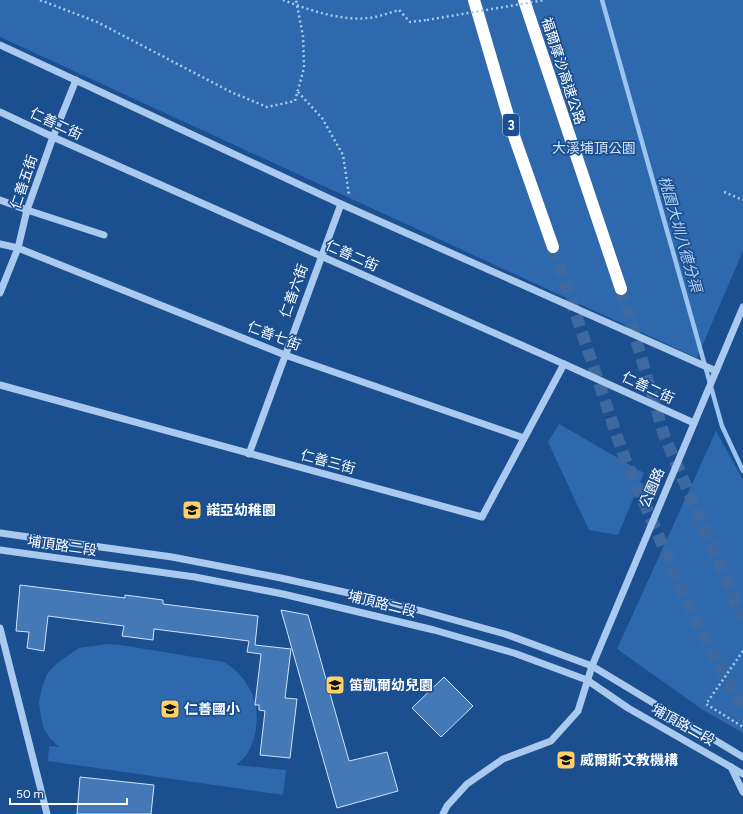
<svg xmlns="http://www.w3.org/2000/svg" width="743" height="814" font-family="Figtree,'Noto Sans TC',sans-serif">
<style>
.green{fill:#2e69ad}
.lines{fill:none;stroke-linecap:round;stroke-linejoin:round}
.stream{stroke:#9cc4f0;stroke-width:4.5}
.building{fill:#4478b7;stroke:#cfe3fa}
.highway-tunnel{stroke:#3d69a0;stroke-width:12;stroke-dasharray:12 6;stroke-linecap:butt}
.path{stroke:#a9c9ee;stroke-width:2.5;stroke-dasharray:2 3;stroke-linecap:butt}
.minor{stroke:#a9c9ee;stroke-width:7}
.highway{stroke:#fff;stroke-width:12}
.path-bridge{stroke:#a9c9ee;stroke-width:2.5;stroke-dasharray:2 3;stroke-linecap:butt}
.labels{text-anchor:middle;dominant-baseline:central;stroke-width:3.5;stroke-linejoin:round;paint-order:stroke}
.shield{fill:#1b4f8f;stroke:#bbcadd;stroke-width:1}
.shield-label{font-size:13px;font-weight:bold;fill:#fff}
.street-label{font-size:14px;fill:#fff;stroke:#1b4f8f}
.park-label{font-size:14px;fill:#cfe3fa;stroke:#1b4f8f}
.poi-label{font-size:14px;font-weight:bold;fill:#fff;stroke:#1b4f8f;text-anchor:start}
.water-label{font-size:15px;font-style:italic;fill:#b5d3f5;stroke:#1b4f8f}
</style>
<rect width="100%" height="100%" fill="#1b4f8f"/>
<!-- green -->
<g class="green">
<polygon points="0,0 743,0 743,251 697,358 0,37"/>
<polygon points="559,424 644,473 618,535 589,530 548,442"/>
<polygon points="716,431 743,480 743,733 703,710 617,649"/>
<path d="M 107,644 L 121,645 L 224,662 C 257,682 266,721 247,754 C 244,758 240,762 236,765 L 286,770 L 283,795 L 48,761 L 49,746 L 59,747 L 50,738 L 44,729 L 41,717 L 39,703 L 41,691 L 47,674 L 56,664 L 79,648 Z"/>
</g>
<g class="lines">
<!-- stream -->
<polyline class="stream" points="602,0 722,426 743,471"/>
</g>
<!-- building -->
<g class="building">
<polygon points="20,585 125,598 125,595 163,600 163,604 258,616 255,645 291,649 285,698 297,699 290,758 260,755 265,711 259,710 259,705 255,705 261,654 247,652 249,641 154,629 153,640 122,636 124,626 48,616 44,651 27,648 29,632 16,631"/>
<polygon points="281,610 308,615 349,761 387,752 398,791 337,808"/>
<polygon points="444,677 473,706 441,737 412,708"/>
<polygon points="80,777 154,785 151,814 77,814"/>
</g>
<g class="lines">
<!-- highway-tunnel -->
<g class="highway-tunnel">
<polyline points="553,247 623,454 695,620 743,708"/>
<polyline points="621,289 664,435 743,618"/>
</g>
<!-- path -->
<g class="path">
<polyline points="40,0 97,22 231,92 267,107 295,101 304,68 303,36 296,0"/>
<path d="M 283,0 C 309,10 340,21 368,18 C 378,17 389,13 399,10 L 410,22 L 427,20"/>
<polyline points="298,92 322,118 343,155 349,195"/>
<polyline points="724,192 743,200"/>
<polyline points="743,651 706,704 743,727"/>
</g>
<!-- minor -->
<g class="minor">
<polyline points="0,45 341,204 716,371"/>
<polyline points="0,112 53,137 564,364 694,423"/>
<polyline points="0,200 27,210 104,235"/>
<polyline points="0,244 18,248 285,355 524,438"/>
<polyline points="0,293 18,248 27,210 53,137 76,80"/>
<polyline points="0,385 482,517 564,364"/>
<polyline points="249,454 341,204"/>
<polyline points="0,533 172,557 281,578 389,602 505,634 592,666 743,757"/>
<polyline points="0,550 195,577 283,594 434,630 514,653 587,680 628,708 743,774"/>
<polyline points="0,628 47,814"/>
<polyline points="731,767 743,792"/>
<polyline points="443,814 447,806 467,784 503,759 551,741 578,711 592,666 743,307"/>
</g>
<!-- highway -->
<g class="highway">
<polyline points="474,0 514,136 553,247"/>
<polyline points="524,0 621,289"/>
</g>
<!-- path-bridge -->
<polyline class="path-bridge" points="427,20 545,0"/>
</g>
<!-- icons -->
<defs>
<symbol id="school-square" viewBox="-11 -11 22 22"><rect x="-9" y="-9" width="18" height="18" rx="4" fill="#ffd166" stroke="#1b4f8f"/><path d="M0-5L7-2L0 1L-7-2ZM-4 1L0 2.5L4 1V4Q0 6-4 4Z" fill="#111"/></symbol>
</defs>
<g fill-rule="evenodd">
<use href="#school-square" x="181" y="499" width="22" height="22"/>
<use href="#school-square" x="324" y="674" width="22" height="22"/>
<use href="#school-square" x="159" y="698" width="22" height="22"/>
<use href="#school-square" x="555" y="749" width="22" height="22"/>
</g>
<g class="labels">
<!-- shield labels -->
<rect class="shield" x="503" y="114" width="16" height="22" rx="3"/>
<g class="shield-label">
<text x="511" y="125">3</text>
</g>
<!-- street labels -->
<g class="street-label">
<text transform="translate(563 71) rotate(72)">福爾摩沙高速公路</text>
<text transform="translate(56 124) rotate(25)">仁善二街</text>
<text transform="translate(24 182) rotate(-71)">仁善五街</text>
<text transform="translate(352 256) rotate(24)">仁善二街</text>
<text transform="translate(294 291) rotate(-70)">仁善六街</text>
<text transform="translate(274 336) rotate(21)">仁善七街</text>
<text transform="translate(648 388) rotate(25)">仁善二街</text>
<text transform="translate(328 462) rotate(15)">仁善三街</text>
<text transform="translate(652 488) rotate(-67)">公園路</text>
<text transform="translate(62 546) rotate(8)">埔頂路二段</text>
<text transform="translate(382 604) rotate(14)">埔頂路二段</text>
<text transform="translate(683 725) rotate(29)">埔頂路二段</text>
</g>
<!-- park labels -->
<g class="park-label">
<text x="594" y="148">大溪埔頂公園</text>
</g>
<!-- poi labels -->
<g class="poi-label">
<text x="206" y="510">諾亞幼稚園</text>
<text x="349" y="685">笛凱爾幼兒園</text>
<text x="184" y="709">仁善國小</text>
<text x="580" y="760">威爾斯文教機構</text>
</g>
<!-- water labels -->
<g class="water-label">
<text transform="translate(680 234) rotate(74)">桃園大圳八德分渠</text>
</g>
</g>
<!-- scale -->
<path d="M10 798v6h117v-6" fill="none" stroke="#ffffff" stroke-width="2"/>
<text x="16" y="798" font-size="12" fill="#ffffff" stroke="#1b4f8f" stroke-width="3" paint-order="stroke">50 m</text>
</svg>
